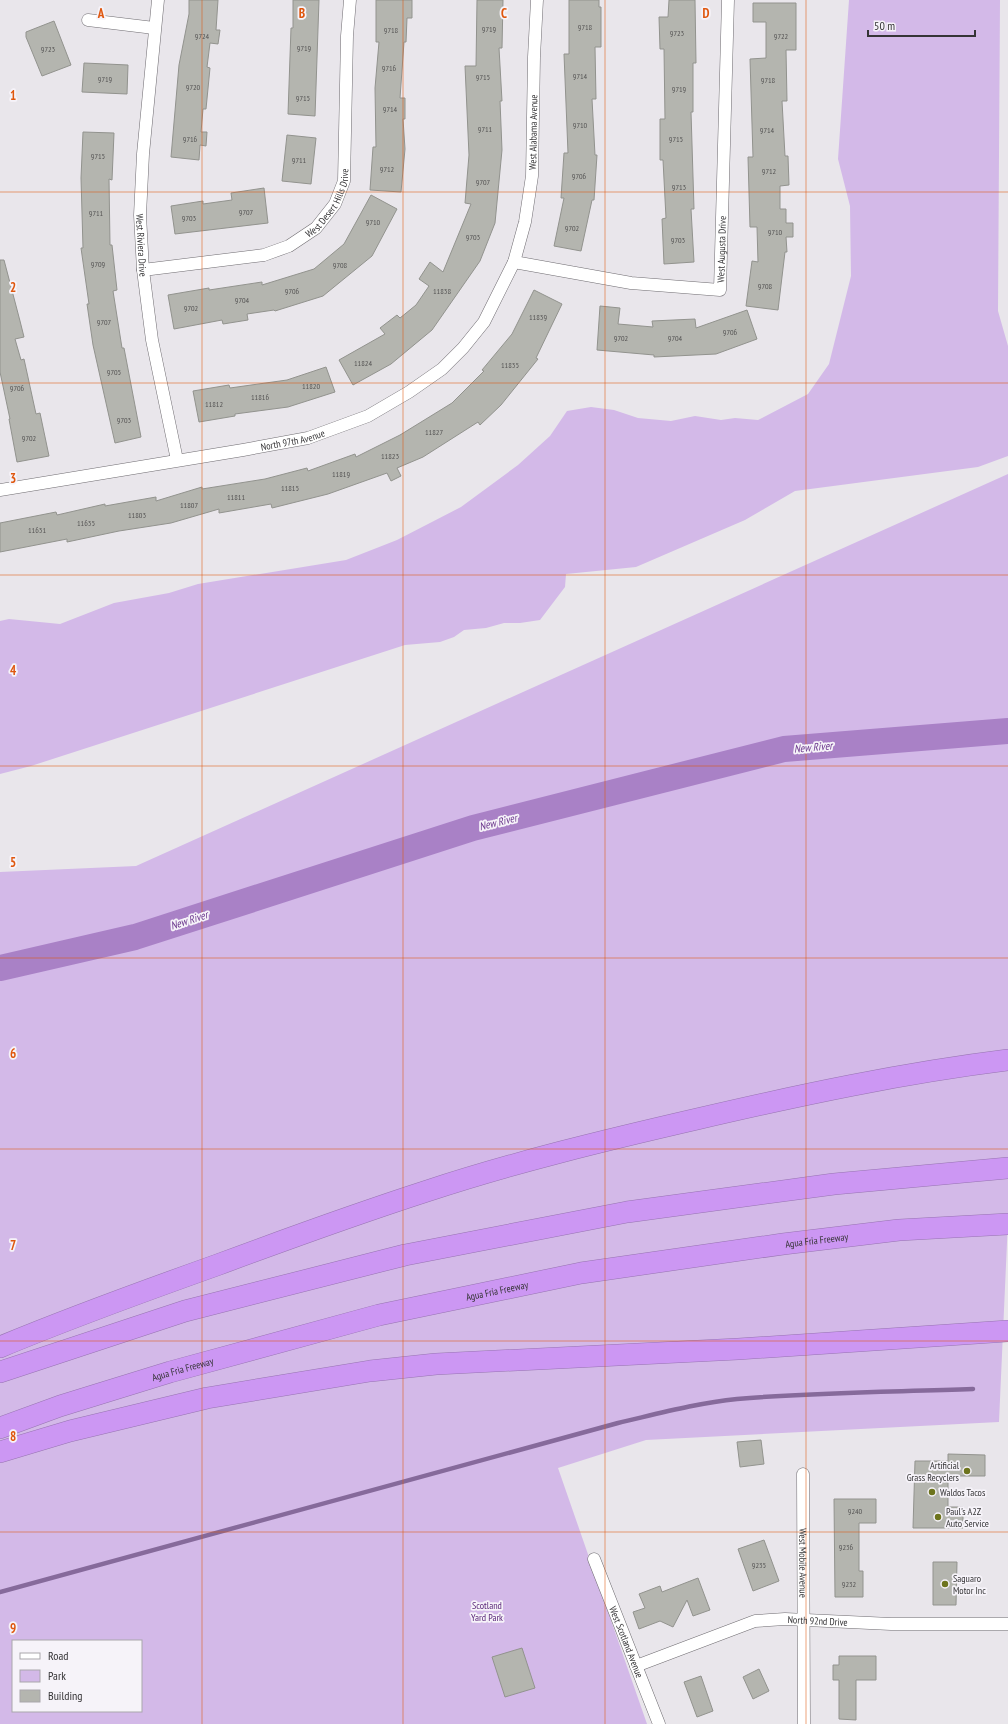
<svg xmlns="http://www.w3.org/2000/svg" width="1008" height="1724" font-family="'PT Sans Narrow',sans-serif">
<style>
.green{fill:#d3b9e8;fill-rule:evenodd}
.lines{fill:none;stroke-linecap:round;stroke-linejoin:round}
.stream{stroke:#866a9b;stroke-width:4.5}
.river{stroke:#a981c6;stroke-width:26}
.building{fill:#b4b5af;stroke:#92938e}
.minor-casing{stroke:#6f6c71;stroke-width:13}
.motorway-casing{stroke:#9774b1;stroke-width:22}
.minor{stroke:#fff;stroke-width:12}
.motorway{stroke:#cc97f3;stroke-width:21}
.grid{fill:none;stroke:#df570e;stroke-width:1;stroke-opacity:0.55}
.poi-dot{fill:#6d741d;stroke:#f6f3f9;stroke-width:1.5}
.labels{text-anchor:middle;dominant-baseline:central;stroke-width:3.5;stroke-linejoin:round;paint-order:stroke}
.number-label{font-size:8px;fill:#555454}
.street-label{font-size:10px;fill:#353436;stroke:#f6f3f9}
.poi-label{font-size:10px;fill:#353436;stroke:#f6f3f9;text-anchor:start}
.park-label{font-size:10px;fill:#592578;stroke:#f6f3f9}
.water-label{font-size:11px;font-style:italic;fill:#6e3b8f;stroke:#f6f3f9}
.grid-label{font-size:13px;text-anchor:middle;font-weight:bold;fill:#df570e;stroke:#f6f3f9;stroke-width:3.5;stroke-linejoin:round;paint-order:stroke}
</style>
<rect width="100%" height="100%" fill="#e9e6eb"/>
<!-- green -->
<g class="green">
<polygon points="849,0 1000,0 998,311 1008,346 1008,456 978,467 795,491 745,520 636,567 566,574 565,587 540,620 520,623 504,623 486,628 464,630 454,637 440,642 405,645 31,766 0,774 0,621 9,619 60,624 114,603 169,593 198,584 346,560 397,540 461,507 518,465 550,436 567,411 591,407 614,410 638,418 671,421 695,416 721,420 735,418 758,420 808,394 829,364 851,276 850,206 838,159"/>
<path d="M 1008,474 L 1008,1220 L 999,1422 L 646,1440 L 558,1468 L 647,1724 L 0,1724 L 0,872 L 136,866 ZM 13,1641 L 141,1641 L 141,1711 L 13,1711 Z"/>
</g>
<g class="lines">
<!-- stream -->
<path class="stream" d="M 0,1592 L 618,1423 C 657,1414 697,1403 737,1399 C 815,1392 895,1392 973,1389"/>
<!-- river -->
<polyline class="river" points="0,968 135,937 473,828 784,749 1008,731"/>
</g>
<!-- building -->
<g class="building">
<polygon points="189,0 218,0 216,30 220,30 218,44 210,43 207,67 210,68 206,109 203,109 201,132 207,132 206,146 200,145 199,160 171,157 179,65 189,14"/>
<polygon points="293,0 319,0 315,116 288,114 291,28 293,28"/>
<polygon points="376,0 412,0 412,18 407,18 406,42 404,42 400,98 405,98 405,119 403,119 405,149 401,192 370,190 373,147 376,147 375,88 379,42 376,42"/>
<polygon points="477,0 503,0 502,48 499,48 502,101 500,101 502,150 495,223 480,261 432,330 391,364 353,385 339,360 385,334 380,328 397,315 400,318 416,305 429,286 419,279 430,262 443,272 471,204 465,203 469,155 465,66 476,66"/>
<polygon points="569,0 599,0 599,7 601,7 601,47 595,47 596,99 592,99 595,155 597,155 594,200 592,200 581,251 554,246 564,198 561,198 564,153 568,153 564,54 569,54"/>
<polygon points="669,0 695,0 696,63 693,63 693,112 691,112 694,209 691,209 694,262 664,264 662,219 666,218 663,160 660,160 660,119 665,119 664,49 660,49 659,17 668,17"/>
<polygon points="753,3 796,3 796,50 786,50 787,101 782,101 785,156 788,156 789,185 780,186 780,209 786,209 786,223 793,223 793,237 786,237 787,252 785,252 778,310 746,306 752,261 758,262 757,227 750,227 748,157 753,157 750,59 766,58 766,22 753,22"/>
<polygon points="54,21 71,65 42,76 26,37 26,32"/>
<polygon points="84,63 128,65 127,94 82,92"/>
<polygon points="83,132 114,133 112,180 109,179 110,245 112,245 117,290 113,291 122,348 124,348 141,437 115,443 93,345 87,304 89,304 81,248 83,248 81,178"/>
<polygon points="287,135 316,138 311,184 282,181"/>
<polygon points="264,188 268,223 175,234 171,206 203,201 203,204 232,200 231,193"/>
<polygon points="371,195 397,209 372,256 323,296 275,311 274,310 247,314 248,320 223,324 222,320 174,329 168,295 209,288 209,290 262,282 262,285 314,269 344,244"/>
<polygon points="0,260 4,260 20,321 24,337 15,339 21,360 24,359 36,414 40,413 49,456 17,462 9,419 10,419 0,372"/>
<polygon points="534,290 562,304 536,358 538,359 501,405 480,425 478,422 423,457 397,468 401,476 391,481 387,473 328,494 272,508 271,504 219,513 219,509 171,523 119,531 67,542 67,539 0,552 0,523 56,512 57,515 105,504 105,506 156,497 156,501 202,487 202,489 265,479 307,468 308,471 355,454 356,457 400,435 452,403 484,371 482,370 512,334"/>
<polygon points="600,306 620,308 618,324 653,327 652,321 695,319 696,328 747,310 757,339 716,354 654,357 654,355 597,350"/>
<polygon points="326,367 335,392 288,407 235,414 235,416 199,422 193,391 229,385 230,388 287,380"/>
<polygon points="761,1440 764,1464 740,1467 737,1442"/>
<polygon points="948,1454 985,1455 985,1476 948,1476 948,1507 963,1507 963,1528 913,1528 915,1461 948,1461"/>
<polygon points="834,1499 876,1499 876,1523 859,1523 859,1571 863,1571 863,1597 835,1597"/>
<polygon points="764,1540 779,1581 753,1591 738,1549"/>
<polygon points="933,1562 957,1562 956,1605 933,1605"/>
<polygon points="698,1578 710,1610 693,1616 687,1600 673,1627 660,1621 639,1629 633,1612 645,1608 639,1594 660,1586 662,1592"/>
<polygon points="522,1648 535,1688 505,1697 492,1657"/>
<polygon points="839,1656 876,1656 876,1680 856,1680 856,1720 839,1719 839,1680 833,1680 833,1665 839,1665"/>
<polygon points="759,1669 769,1691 753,1699 743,1677"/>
<polygon points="701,1676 713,1711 697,1717 684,1682"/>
</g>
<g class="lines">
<defs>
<g id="minor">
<path id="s1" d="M 158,0 L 143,154 L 140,215 L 143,270 L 152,340 L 177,460"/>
<polyline points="88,20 154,28"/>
<path id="s2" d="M 514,262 L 631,283 L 720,290 L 728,0"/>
<path id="s3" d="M 143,270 L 264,255 L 289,246 L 316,228 L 335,204 L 344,181 L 347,36 L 350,0"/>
<path id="s4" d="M 0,490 L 243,450 L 308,438 L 368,416 L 409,392 L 442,369 L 463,348 L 484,322 L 514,262 L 525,222 L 532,176 L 534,57 L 537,0"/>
<path id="s5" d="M 803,1474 L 804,1724"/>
<path id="s6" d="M 594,1559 L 659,1724"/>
<path id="s7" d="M 636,1666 L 755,1621 L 785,1619 L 891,1624 L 1008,1624"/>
</g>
<g id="motorway">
<path d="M 0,1347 C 72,1317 144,1291 217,1265 C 287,1239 356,1214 427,1191 C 515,1162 606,1140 697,1119 C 800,1095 903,1073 1008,1060"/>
<polyline points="0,1372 185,1311 405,1255 627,1212 834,1184 1008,1168"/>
<path id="s8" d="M 0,1428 L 60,1406 L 170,1372 L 379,1315 L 581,1273 L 783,1244 L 899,1230 L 1008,1224"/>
<polyline points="0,1452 70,1431 207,1398 370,1371 436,1364 738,1349 1008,1331"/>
</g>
</defs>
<!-- minor casing -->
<use href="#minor" class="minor-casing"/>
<!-- motorway casing -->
<use href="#motorway" class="motorway-casing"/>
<!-- minor -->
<use href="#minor" class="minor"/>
<!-- motorway -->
<use href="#motorway" class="motorway"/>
</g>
<!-- grid -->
<path class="grid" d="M 202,0 L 202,1724M 403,0 L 403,1724M 605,0 L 605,1724M 806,0 L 806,1724M 0,192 L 1008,192M 0,383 L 1008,383M 0,575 L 1008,575M 0,766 L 1008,766M 0,958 L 1008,958M 0,1149 L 1008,1149M 0,1341 L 1008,1341M 0,1532 L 1008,1532"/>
<!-- markers -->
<g class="poi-dot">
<circle cx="967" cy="1471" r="4"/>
<circle cx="932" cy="1492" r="4"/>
<circle cx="938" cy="1517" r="4"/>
<circle cx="945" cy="1584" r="4"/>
</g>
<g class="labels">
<!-- number labels -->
<g class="number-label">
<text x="585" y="27">9718</text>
<text x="489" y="29">9719</text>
<text x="391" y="30">9718</text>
<text x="677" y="33">9723</text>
<text x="202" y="36">9724</text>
<text x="781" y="36">9722</text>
<text x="304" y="48">9719</text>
<text x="48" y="49">9723</text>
<text x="389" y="68">9716</text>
<text x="580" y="76">9714</text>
<text x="483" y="77">9715</text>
<text x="105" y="79">9719</text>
<text x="768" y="80">9718</text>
<text x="193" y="87">9720</text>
<text x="679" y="89">9719</text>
<text x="303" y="98">9715</text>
<text x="390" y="109">9714</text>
<text x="580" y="125">9710</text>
<text x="485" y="129">9711</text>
<text x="767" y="130">9714</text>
<text x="190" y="139">9716</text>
<text x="676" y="139">9715</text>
<text x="98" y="156">9715</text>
<text x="299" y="160">9711</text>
<text x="387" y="169">9712</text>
<text x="769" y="171">9712</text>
<text x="579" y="176">9706</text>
<text x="483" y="182">9707</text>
<text x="679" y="187">9713</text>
<text x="246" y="212">9707</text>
<text x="96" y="213">9711</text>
<text x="189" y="218">9703</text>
<text x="373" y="222">9710</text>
<text x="572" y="228">9702</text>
<text x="775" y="232">9710</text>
<text x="473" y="237">9703</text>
<text x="678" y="240">9703</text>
<text x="98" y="264">9709</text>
<text x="340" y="265">9708</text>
<text x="765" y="286">9708</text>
<text x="292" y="291">9706</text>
<text x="442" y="291">11838</text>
<text x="242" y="300">9704</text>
<text x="191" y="308">9702</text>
<text x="538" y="317">11839</text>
<text x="104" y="322">9707</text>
<text x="730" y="332">9706</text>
<text x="621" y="338">9702</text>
<text x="675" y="338">9704</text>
<text x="363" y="363">11824</text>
<text x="510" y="365">11835</text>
<text x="114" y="372">9705</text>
<text x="311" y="386">11820</text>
<text x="17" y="388">9706</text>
<text x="260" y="397">11816</text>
<text x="214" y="404">11812</text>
<text x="124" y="420">9703</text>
<text x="434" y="432">11827</text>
<text x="29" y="438">9702</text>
<text x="390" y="456">11823</text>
<text x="341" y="474">11819</text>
<text x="290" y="488">11815</text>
<text x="236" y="497">11811</text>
<text x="189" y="505">11807</text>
<text x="137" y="515">11803</text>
<text x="86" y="523">11635</text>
<text x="37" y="530">11631</text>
<text x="855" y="1511">9240</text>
<text x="846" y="1547">9236</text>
<text x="759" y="1565">9235</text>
<text x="849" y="1584">9232</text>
</g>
<!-- street labels -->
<g class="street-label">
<text stroke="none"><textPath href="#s4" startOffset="726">West Alabama Avenue</textPath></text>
<text stroke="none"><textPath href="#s3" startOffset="209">West Desert Hills Drive</textPath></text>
<text stroke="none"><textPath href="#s1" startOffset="246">West Riviera Drive</textPath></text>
<text stroke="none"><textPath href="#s2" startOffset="249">West Augusta Drive</textPath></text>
<text stroke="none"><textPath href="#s4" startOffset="297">North 97th Avenue</textPath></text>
<text stroke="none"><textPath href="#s8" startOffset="840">Agua Fria Freeway</textPath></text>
<text stroke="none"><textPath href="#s8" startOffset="516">Agua Fria Freeway</textPath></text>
<text stroke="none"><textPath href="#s8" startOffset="192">Agua Fria Freeway</textPath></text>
<text stroke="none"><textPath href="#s5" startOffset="89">West Mobile Avenue</textPath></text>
<text stroke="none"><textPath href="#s7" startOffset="190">North 92nd Drive</textPath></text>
<text stroke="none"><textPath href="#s6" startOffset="89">West Scotland Avenue</textPath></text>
</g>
<!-- poi labels -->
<g class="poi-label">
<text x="959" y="1465" text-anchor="end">Artificial<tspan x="959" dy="12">Grass Recyclers</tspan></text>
<text x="940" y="1492">Waldos Tacos</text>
<text x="946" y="1511">Paul's A2Z<tspan x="946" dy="12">Auto Service</tspan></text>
<text x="953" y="1578">Saguaro<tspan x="953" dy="12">Motor Inc</tspan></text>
</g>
<!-- park labels -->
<g class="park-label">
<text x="487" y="1605">Scotland<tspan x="487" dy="12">Yard Park</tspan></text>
</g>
<!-- water labels -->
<g class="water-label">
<text transform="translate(813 747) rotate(-5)">New River</text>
<text transform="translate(498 822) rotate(-14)">New River</text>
<text transform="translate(189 920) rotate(-18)">New River</text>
</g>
</g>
<g class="grid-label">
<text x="101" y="18">A</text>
<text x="302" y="18">B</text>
<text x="504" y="18">C</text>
<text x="706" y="18">D</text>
<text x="13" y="100">1</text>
<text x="13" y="292">2</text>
<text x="13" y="483">3</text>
<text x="13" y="675">4</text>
<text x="13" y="867">5</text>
<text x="13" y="1058">6</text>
<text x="13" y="1250">7</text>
<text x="13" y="1441">8</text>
<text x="13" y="1633">9</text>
</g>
<!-- legend -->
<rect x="12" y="1640" width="130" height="72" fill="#f6f3f9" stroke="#a9a7ab"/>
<rect x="20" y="1653" width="20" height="6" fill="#ffffff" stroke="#a9a7ab"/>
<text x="48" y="1660" font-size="12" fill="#353436">Road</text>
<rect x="20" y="1670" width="20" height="12" fill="#d3b9e8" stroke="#a9a7ab"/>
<text x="48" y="1680" font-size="12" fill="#353436">Park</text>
<rect x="20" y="1690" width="20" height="12" fill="#b4b5af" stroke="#a9a7ab"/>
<text x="48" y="1700" font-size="12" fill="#353436">Building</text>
<!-- scale -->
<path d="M868 30v6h107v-6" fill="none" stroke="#353436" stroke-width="2"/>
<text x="874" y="30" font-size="12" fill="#353436" stroke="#f6f3f9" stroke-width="3" paint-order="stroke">50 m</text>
</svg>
